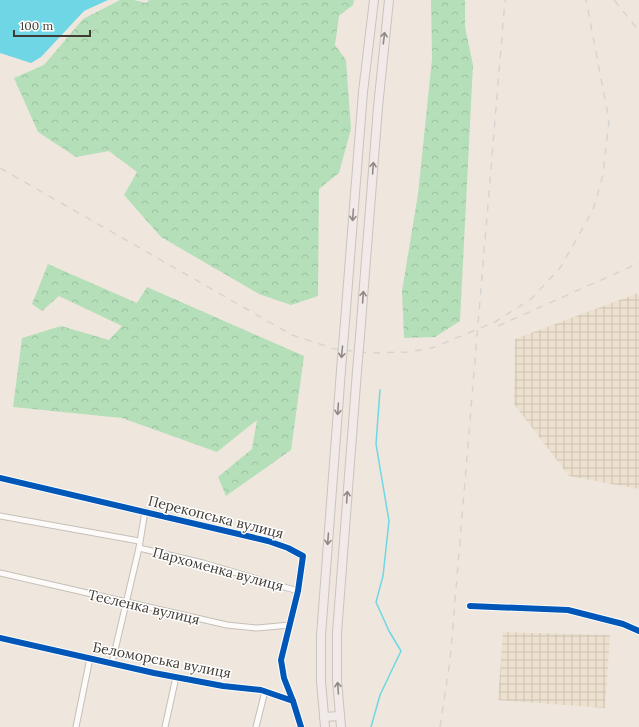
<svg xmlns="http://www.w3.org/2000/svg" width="639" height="727" font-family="Lora,serif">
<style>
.industrial{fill:url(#industrial-grid)}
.forest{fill:url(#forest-crowns)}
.water{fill:#6fd6e5}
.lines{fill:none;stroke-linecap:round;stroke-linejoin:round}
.stream{stroke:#6fd6e5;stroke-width:1.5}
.street-casing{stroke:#c5bfb7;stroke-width:7}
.primary-casing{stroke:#c8c4bf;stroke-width:10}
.street{stroke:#fdfbfa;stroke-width:5}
.primary{stroke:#f1eae9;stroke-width:8}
.rail{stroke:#d7d5d2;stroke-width:1.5;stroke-dasharray:7 7;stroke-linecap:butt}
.primary-bridge-casing{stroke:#c8c4bf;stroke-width:10;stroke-linecap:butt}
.primary-bridge{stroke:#f1eae9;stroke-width:8}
.cycleway-casing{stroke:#fff;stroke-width:8}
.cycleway{stroke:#0057b8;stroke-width:6}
.oneway{stroke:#908a85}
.labels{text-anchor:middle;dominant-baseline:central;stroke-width:3;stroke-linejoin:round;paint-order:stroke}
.street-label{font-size:14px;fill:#403b34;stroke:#fff}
</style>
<defs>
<pattern id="industrial-grid" width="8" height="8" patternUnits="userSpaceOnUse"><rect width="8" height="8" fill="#ede0ce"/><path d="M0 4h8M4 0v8" fill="none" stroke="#ccc1b2"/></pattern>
<pattern id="forest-crowns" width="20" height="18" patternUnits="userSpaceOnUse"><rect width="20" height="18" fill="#b5dfb9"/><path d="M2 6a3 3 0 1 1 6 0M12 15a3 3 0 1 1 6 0" fill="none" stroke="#9dc0a0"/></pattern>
</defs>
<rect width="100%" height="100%" fill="#efe7dd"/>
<!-- industrial -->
<g class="industrial">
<polygon points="638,293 639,297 639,489 569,476 514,404 515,339"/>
<polygon points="503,632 610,635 605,708 498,700"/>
</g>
<!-- forest -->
<g class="forest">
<polygon points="120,0 134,0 146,3 149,0 354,0 353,5 339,16 335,45 346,60 351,129 339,173 319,189 318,296 291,305 259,294 161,237 124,195 137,172 109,151 76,157 38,132 14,78 44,65 83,19"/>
<polygon points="431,0 465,0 465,27 473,65 460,321 435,337 404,338 402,291 418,194 432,59"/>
<polygon points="48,264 137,303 147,287 304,356 291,450 226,496 218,477 252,449 257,420 217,452 122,418 13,407 22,338 61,326 109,340 122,326 59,296 42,311 32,304"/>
</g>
<!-- water -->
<polygon class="water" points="0,0 108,0 84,11 41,57 31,63 0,53"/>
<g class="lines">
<!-- stream -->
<polyline class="stream" points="371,727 380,695 401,651 389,631 376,602 383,576 389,521 376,444 380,390"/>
<defs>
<g id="street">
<polyline points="0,478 268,541 288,548 303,556 298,591 281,660 284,678 293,701"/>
<polyline points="0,516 139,541"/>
<polyline points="139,548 203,563 298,591"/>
<polyline points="0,573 227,625 257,628 290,625"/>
<polyline points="470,606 568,610 623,624 639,631"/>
<polyline points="0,638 154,673 223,686 261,690 293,701 301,727"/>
<polyline points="112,663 139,548 145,511"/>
<polyline points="76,727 90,658"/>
<polyline points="165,727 176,677"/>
<polyline points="256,727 265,691"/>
</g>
<g id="primary">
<polyline points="344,334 363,92 374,0"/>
<polyline points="360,336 378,107 389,0"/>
<polyline points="324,717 340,716"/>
<polyline points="325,727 321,681 321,636 341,370"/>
<polyline points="341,727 337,680 337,633 357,371"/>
</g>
</defs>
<!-- street casing -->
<use href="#street" class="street-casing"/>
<!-- primary casing -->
<use href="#primary" class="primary-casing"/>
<!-- street -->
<use href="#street" class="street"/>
<!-- primary -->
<use href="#primary" class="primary"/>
<!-- rail -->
<g class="rail">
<polyline points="614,0 639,31"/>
<polyline points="0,168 292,335 335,349 371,353 408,352 432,348 495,322 531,299 560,268 593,210 603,175 609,120 586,0"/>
<polyline points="498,326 639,263"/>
<polyline points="440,727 450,661 505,0"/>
</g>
<defs>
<g id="primary-bridge">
<polyline points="341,370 344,334"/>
<polyline points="357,371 360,336"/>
</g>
</defs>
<!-- primary-bridge casing -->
<use href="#primary-bridge" class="primary-bridge-casing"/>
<!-- primary-bridge -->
<use href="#primary-bridge" class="primary-bridge"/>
<defs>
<g id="cycleway">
<polyline points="0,478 268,541 288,548 303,556 298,591 281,660 284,678 293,701"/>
<polyline points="470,606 568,610 623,624 639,631"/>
<polyline points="0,638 154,673 223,686 261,690 293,701 301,727"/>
</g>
</defs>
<!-- cycleway casing -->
<use href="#cycleway" class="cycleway-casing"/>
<!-- cycleway -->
<use href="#cycleway" class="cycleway"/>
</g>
<!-- one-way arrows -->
<defs><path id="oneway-shaft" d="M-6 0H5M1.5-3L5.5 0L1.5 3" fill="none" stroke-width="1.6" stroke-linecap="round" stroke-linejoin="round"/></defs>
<g class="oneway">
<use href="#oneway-shaft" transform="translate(384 38) rotate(-83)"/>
<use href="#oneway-shaft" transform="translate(373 168) rotate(-86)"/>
<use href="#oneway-shaft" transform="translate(353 215) rotate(94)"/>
<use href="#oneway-shaft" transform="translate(363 297) rotate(-86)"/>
<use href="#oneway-shaft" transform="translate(342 352) rotate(95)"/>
<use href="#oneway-shaft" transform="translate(338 409) rotate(94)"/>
<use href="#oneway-shaft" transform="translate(347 497) rotate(-86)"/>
<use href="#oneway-shaft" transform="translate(328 539) rotate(94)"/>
<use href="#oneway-shaft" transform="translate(338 688) rotate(-94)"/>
</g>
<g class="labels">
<!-- street labels -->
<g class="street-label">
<text transform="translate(216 517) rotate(14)">Перекопська вулиця</text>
<text transform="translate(218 569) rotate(15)">Пархоменка вулиця</text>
<text transform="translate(144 607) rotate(13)">Тесленка вулиця</text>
<text transform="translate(162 660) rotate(11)">Беломорська вулиця</text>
</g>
</g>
<!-- scale -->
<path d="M14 30v6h76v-6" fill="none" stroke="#403b34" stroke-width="2"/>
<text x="20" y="30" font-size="12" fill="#403b34" stroke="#ffffff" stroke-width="3" paint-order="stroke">100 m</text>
</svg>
